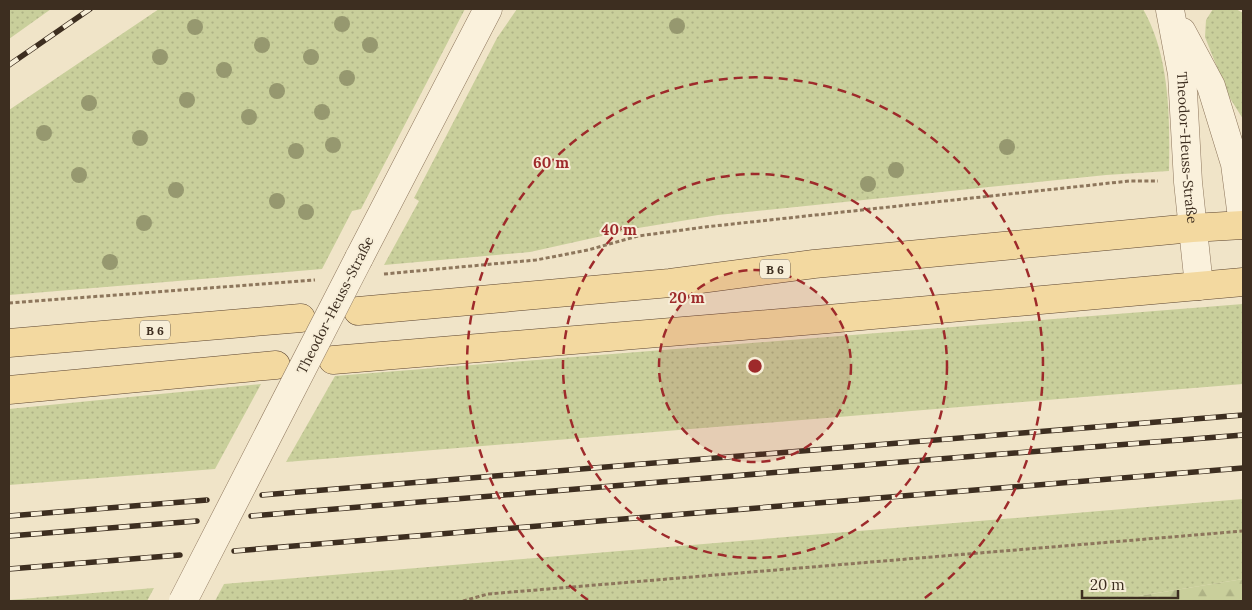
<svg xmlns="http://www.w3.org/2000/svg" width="1252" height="610" font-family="Lora,serif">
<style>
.grass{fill:url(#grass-dots)}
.forest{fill:url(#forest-firs)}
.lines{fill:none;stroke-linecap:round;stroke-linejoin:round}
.tertiary-casing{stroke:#8d765c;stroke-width:29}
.primary-casing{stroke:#5b4430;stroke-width:29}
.path{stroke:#8d765c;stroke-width:3;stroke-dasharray:4 2.5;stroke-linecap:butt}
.tertiary{stroke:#faf1dc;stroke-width:28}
.primary{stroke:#f3d9a0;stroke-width:28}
.rail-casing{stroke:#3d2e20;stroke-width:5.5}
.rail{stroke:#f7eed8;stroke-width:4;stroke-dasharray:11;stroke-linecap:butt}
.tertiary-bridge-casing{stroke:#8d765c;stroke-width:29;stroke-linecap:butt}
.tertiary-bridge{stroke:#faf1dc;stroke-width:28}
.tree{fill:#96986f}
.ring{fill:none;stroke:#9e2a2b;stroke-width:2.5;stroke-dasharray:9 6}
.labels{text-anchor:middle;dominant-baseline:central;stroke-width:4;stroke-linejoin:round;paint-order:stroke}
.shield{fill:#f7eed8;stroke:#756857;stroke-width:1}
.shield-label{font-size:12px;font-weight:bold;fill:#3d2e20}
.street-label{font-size:14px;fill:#3d2e20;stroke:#f7eed8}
.centre{fill:#9e2a2b;stroke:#f7eed8;stroke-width:2.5}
.ring-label{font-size:15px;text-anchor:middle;font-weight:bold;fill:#9e2a2b;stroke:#f7eed8;stroke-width:4;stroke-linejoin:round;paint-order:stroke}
</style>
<defs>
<pattern id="grass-dots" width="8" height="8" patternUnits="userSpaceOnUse" patternTransform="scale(1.25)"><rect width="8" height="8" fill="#c9cf9b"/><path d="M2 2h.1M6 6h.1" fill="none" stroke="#aeb285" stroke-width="1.8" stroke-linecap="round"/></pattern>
<pattern id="forest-firs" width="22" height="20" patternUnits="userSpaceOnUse" patternTransform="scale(1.25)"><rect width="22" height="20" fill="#c9cf9b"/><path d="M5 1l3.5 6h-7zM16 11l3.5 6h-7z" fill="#aeb285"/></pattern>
</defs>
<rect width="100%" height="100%" fill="#f0e4c8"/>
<!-- grass -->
<g class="grass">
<polygon points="9,9 51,9 9,39"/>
<polygon points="159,9 465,9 361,209 352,211 322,269 9,295 9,110"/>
<path d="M 517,9 L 1143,9 C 1170,56 1170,118 1169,171 L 1106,175 L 718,215 L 638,228 L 530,252 L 384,265 L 419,201 L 414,198 L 497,38 Z"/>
<polygon points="1213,9 1236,9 1243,13 1243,119 1228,95 1205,37 1206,20"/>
<polygon points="1243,304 1243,384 286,462 335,376"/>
<polygon points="261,384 215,469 9,485 9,409"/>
<polygon points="1243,499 1243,579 1108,601 215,601 224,584"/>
<polygon points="154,588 147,601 9,601 9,600"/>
</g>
<!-- forest -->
<polygon class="forest" points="1243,579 1243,601 1108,601"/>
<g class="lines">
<defs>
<g id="tertiary">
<path id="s1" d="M 1170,10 L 1182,74 L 1188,182 L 1199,286"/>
<polyline points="1182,32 1211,86 1235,164 1243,225"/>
<polyline points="359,258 488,9"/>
</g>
<g id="primary">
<polyline points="358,311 670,283 814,264 1192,228 1243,225"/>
<polyline points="9,343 301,318"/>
<polyline points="333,360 828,319 1243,282"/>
<polyline points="9,390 276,365"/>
</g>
</defs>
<!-- tertiary casing -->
<use href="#tertiary" class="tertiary-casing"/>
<!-- primary casing -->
<use href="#primary" class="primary-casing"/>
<!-- path -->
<g class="path">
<polyline points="384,274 536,260 588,250 638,236 705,227 1129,181 1158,181"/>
<polyline points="9,303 315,280"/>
<polyline points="463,601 488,594 1243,531"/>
</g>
<!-- tertiary -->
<use href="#tertiary" class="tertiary"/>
<!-- primary -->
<use href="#primary" class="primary"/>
<defs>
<g id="rail">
<polyline points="9,65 90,9"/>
<polyline points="262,495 1243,415"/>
<polyline points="9,516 207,500"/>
<polyline points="251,516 901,462 1243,435"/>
<polyline points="9,536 197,521"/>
<polyline points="234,551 1243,468"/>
<polyline points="9,569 180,555"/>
</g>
</defs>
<!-- rail casing -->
<use href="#rail" class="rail-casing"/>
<!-- rail -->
<use href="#rail" class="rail"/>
<defs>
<polyline id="tertiary-bridge" points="183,601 359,258"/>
</defs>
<!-- tertiary-bridge casing -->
<use href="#tertiary-bridge" class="tertiary-bridge-casing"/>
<!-- tertiary-bridge -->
<use href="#tertiary-bridge" class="tertiary-bridge"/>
</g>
<!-- trees -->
<g class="tree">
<circle cx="342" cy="24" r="8"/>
<circle cx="677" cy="26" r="8"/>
<circle cx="195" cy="27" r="8"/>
<circle cx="262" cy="45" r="8"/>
<circle cx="370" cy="45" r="8"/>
<circle cx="160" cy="57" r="8"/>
<circle cx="311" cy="57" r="8"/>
<circle cx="224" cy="70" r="8"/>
<circle cx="347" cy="78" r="8"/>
<circle cx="277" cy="91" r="8"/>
<circle cx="187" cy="100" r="8"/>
<circle cx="89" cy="103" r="8"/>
<circle cx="322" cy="112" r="8"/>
<circle cx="249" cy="117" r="8"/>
<circle cx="44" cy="133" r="8"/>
<circle cx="140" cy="138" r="8"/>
<circle cx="333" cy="145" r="8"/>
<circle cx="1007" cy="147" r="8"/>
<circle cx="296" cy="151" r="8"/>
<circle cx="896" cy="170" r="8"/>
<circle cx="79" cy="175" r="8"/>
<circle cx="868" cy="184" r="8"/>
<circle cx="176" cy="190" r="8"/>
<circle cx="277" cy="201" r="8"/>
<circle cx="306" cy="212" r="8"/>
<circle cx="144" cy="223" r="8"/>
<circle cx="110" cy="262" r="8"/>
</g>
<!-- distance rings -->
<circle cx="755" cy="366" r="96" fill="#9e2a2b" fill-opacity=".12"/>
<g class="ring">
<circle cx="755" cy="366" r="96"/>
<circle cx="755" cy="366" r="192"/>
<path d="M588 600A288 288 0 1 1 922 600"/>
</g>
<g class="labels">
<!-- shield labels -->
<g class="shield">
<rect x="760" y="259.5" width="30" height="19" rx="4"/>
<rect x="140" y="320.5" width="30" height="19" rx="4"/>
</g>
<g class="shield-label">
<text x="775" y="269">B 6</text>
<text x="155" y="330">B 6</text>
</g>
<!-- street labels -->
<g class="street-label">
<text stroke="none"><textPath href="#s1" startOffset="139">Theodor-Heuss-Straße</textPath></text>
<text transform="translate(335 305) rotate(-63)">Theodor-Heuss-Straße</text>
</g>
</g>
<circle cx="755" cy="366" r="8" class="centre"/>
<g class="ring-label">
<text x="551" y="168">60 m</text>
<text x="619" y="235">40 m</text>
<text x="687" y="303">20 m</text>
</g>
<!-- border -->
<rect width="1252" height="610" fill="none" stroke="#3d2e20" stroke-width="20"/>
<!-- scale -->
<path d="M1082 590v8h96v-8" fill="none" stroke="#3d2e20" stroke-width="2.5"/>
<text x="1090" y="590" font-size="15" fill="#3d2e20" stroke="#f7eed8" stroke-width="4" paint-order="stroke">20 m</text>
</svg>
